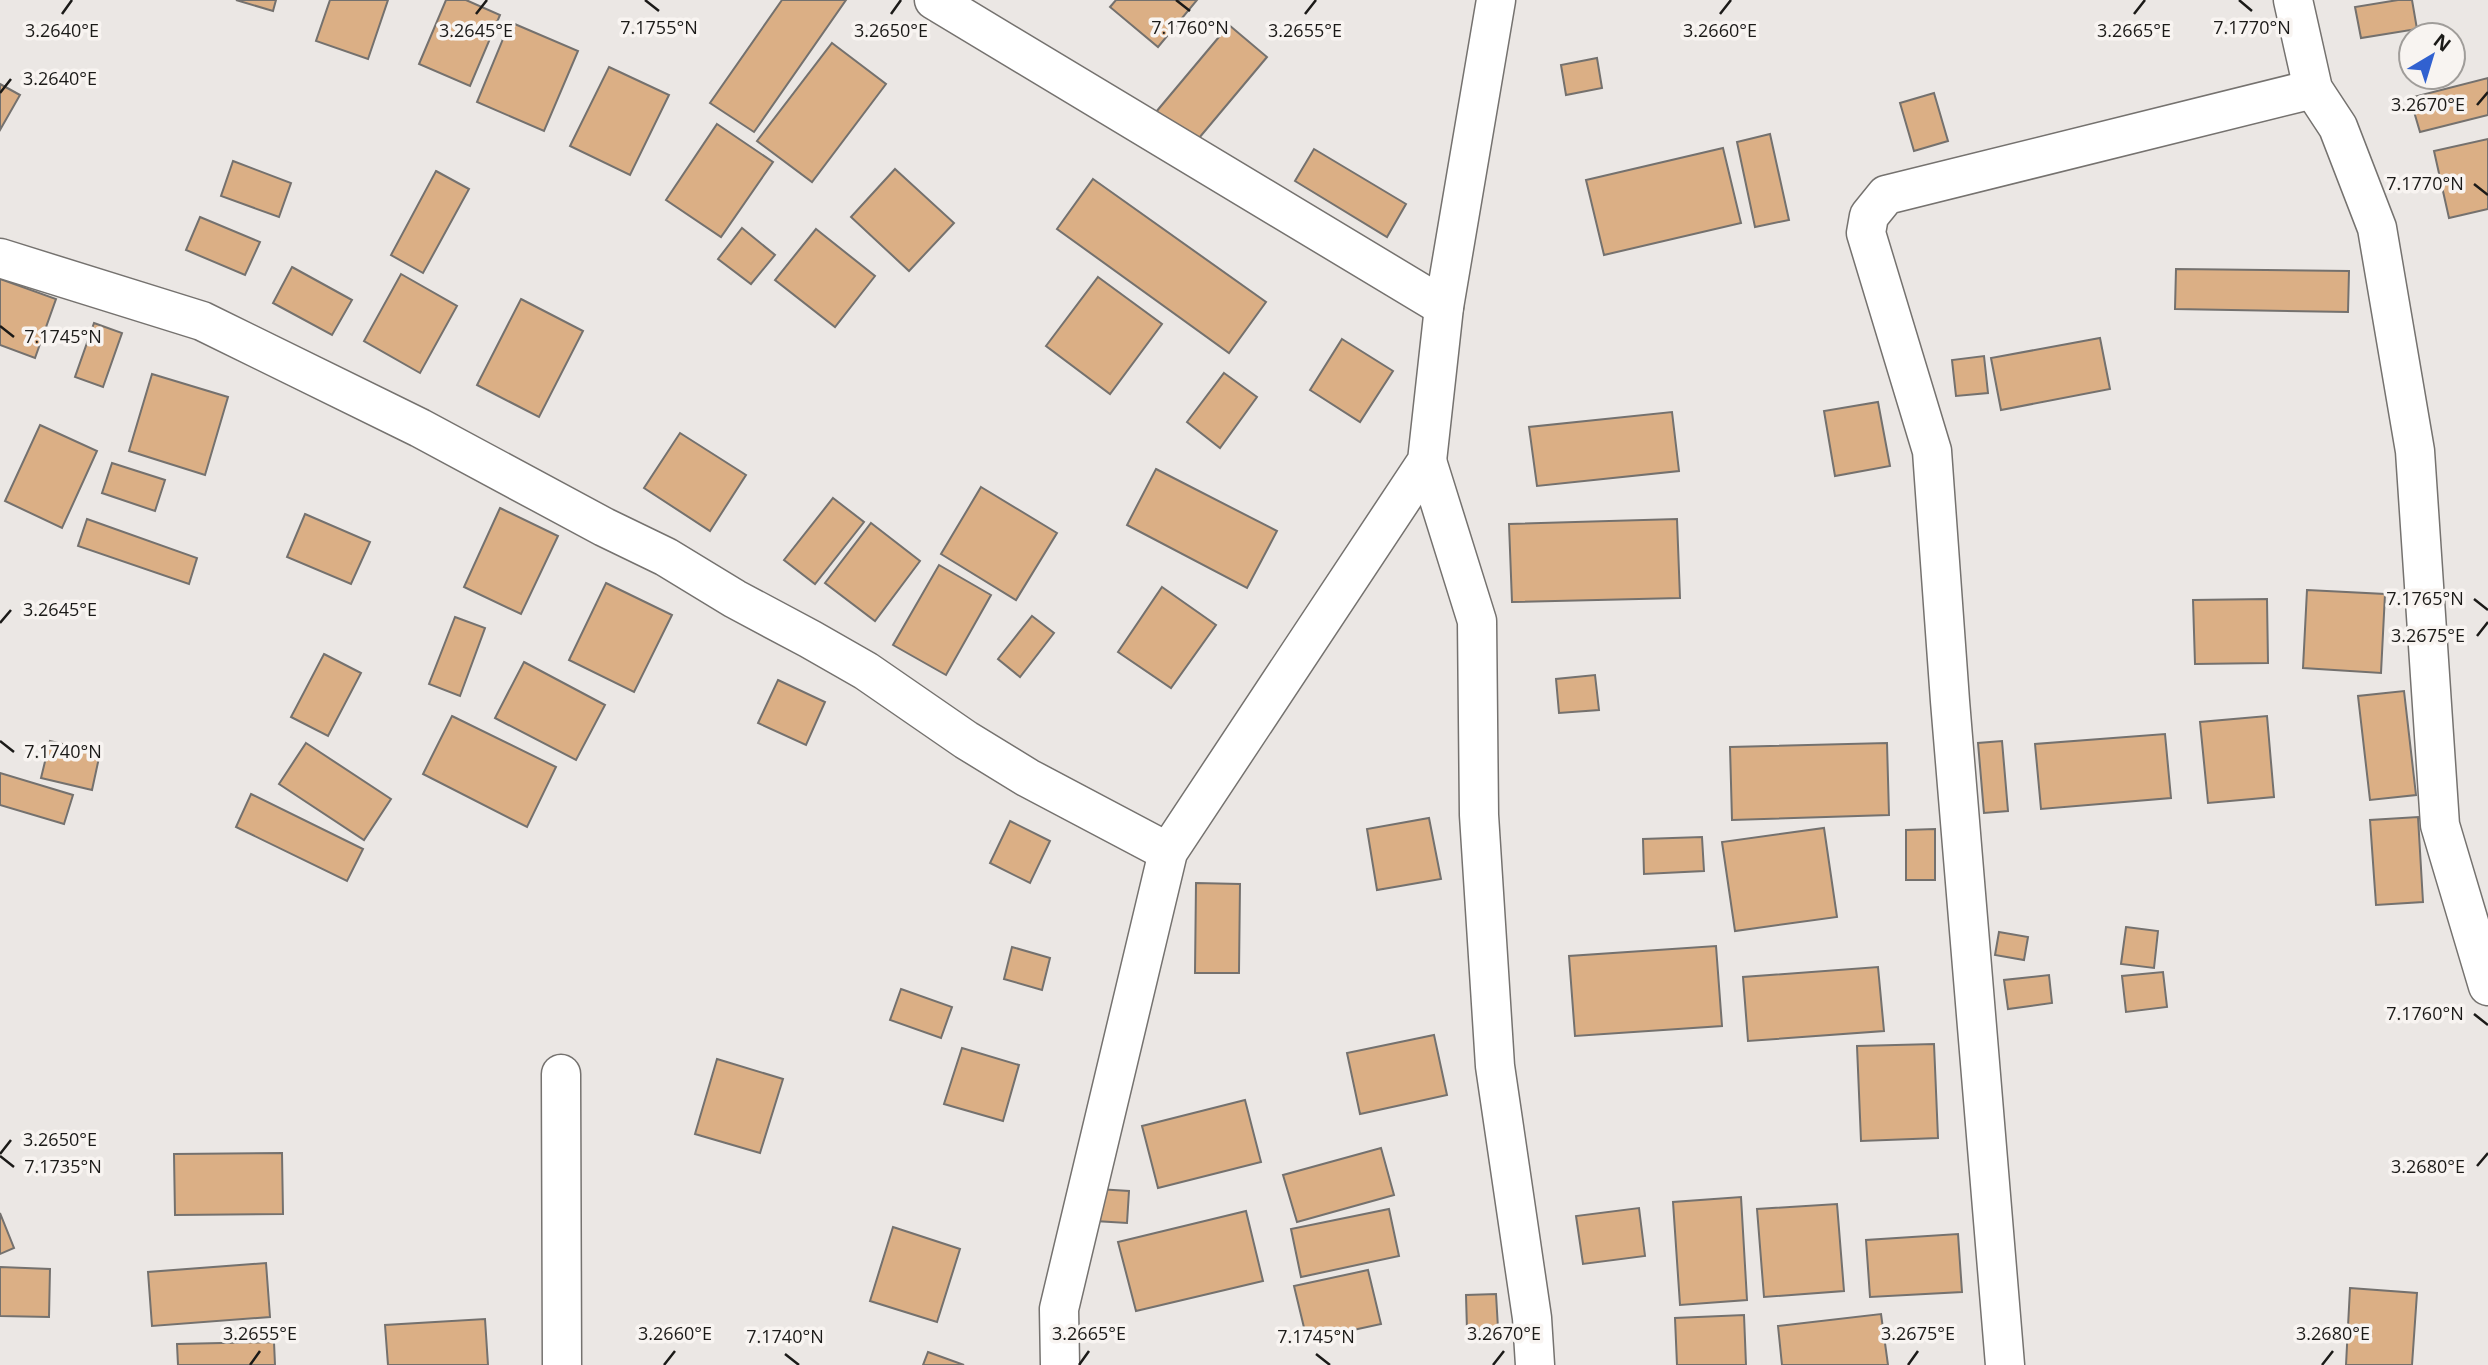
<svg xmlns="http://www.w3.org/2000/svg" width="2488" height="1365" font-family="'Open Sans',sans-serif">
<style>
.building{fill:#dbaf85;stroke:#74716e;stroke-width:2}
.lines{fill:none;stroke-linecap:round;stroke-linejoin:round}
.street-casing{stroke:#75726f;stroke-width:41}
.street{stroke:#fff;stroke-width:38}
.ticks{fill:none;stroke:#1b1a18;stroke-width:2.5}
.ticks-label{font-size:18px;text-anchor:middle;fill:#1b1a18;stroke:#f8f4f1;stroke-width:7;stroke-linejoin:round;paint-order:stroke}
</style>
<rect width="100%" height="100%" fill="#ebe7e4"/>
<!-- building -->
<g class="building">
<polygon points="236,0 276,0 273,11"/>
<polygon points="330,0 388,0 368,59 316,41"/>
<polygon points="446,0 466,0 500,15 470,86 419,64"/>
<polygon points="782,0 846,0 754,132 710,103"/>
<polygon points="1116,0 1197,0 1158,47 1110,7"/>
<polygon points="2398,0 2412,0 2417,29 2361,38 2355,7"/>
<polygon points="510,22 578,51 544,131 477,102"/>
<polygon points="1229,25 1267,57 1194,144 1156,112"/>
<polygon points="832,43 886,84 812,182 757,141"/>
<polygon points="1597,58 1602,88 1566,95 1561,65"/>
<polygon points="609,67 669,95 630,175 570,146"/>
<polygon points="2488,78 2488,115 2420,132 2410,98"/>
<polygon points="0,84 20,95 0,130"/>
<polygon points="1934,93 1948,141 1914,151 1900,103"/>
<polygon points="717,124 773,162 721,237 666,200"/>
<polygon points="1770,134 1789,220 1755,227 1737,142"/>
<polygon points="2488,139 2488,209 2449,218 2434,151"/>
<polygon points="1723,148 1741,223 1604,255 1586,180"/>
<polygon points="1314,149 1406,204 1387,237 1295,181"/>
<polygon points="233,161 291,183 279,217 221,196"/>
<polygon points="895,169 954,223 909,271 851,217"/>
<polygon points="436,171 469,189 423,273 391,255"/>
<polygon points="1093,179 1266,302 1229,353 1057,229"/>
<polygon points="200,217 260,242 245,275 186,250"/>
<polygon points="742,228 775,255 751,284 718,259"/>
<polygon points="816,229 875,276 835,327 775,280"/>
<polygon points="292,267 352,300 332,335 273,303"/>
<polygon points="2176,269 2349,271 2348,312 2175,309"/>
<polygon points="401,274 457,306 420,373 364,341"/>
<polygon points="1098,277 1162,324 1110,394 1046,346"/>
<polygon points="0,279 56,299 35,358 0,345"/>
<polygon points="521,299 583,331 539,417 477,385"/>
<polygon points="94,323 122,333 103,387 75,377"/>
<polygon points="2100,338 2110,389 2001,410 1991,358"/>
<polygon points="1342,339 1393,371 1360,422 1310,390"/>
<polygon points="1984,356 1988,393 1956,396 1952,360"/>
<polygon points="1224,373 1257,397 1220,448 1187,422"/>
<polygon points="152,374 228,397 205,475 129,451"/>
<polygon points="1878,402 1890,466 1835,476 1824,411"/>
<polygon points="1672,412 1679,471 1537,486 1529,427"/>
<polygon points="40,425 97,451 62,528 5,501"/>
<polygon points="680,433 746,475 710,531 644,488"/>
<polygon points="112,463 165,480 155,511 102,493"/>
<polygon points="1156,469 1277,531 1247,588 1127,525"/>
<polygon points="981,487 1057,533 1016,600 941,554"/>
<polygon points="833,498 864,522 815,584 784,560"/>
<polygon points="500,508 558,536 521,614 464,587"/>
<polygon points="305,514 370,542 351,584 287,557"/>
<polygon points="87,519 197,558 189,584 78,546"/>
<polygon points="1677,519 1680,598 1512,602 1509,524"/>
<polygon points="871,523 920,561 875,621 825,583"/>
<polygon points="939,565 991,595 946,675 893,645"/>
<polygon points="606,583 672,615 634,692 569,660"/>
<polygon points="1162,587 1216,625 1171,688 1118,652"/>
<polygon points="2307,590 2385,594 2381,673 2303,668"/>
<polygon points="2267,599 2268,663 2195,664 2193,600"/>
<polygon points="1032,616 1054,633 1020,677 998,659"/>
<polygon points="455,617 485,628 460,696 429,684"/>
<polygon points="324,654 361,673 328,736 291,717"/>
<polygon points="524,662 605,705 576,760 495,718"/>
<polygon points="1595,675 1599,710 1559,713 1556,679"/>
<polygon points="778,680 825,702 806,745 758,723"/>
<polygon points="2404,691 2416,795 2370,800 2358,696"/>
<polygon points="452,716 556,767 527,827 423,774"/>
<polygon points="2267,716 2274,797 2208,803 2200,722"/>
<polygon points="2165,734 2171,798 2041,809 2035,744"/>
<polygon points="50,741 100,753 92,790 41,778"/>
<polygon points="2002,741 2008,811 1984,813 1978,743"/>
<polygon points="306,743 391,799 364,840 279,784"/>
<polygon points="1887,743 1889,815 1732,820 1730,747"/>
<polygon points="0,773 73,795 64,824 0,805"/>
<polygon points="251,794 363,849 347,881 236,827"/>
<polygon points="2418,817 2423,902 2376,905 2370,820"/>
<polygon points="1429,818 1441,879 1377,890 1367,829"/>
<polygon points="1010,821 1050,841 1030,883 990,863"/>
<polygon points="1824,828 1837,917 1735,931 1722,842"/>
<polygon points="1935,829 1935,880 1906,880 1906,830"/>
<polygon points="1702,837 1704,871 1644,874 1643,839"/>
<polygon points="1196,883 1240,884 1239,973 1195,973"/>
<polygon points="2126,927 2158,931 2154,968 2121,964"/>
<polygon points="1999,932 2028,937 2024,960 1995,955"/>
<polygon points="1716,946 1722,1026 1575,1036 1569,956"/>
<polygon points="1012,947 1050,958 1042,990 1004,979"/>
<polygon points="1878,967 1884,1031 1748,1041 1743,977"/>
<polygon points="2163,972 2167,1007 2126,1012 2122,976"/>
<polygon points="2049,975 2052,1003 2008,1009 2004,980"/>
<polygon points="901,989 952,1007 941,1038 890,1020"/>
<polygon points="1434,1035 1447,1095 1360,1114 1347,1053"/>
<polygon points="1934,1044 1938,1138 1861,1141 1857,1046"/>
<polygon points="962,1048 1019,1065 1003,1121 944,1104"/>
<polygon points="717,1059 783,1079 760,1153 695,1134"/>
<polygon points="1245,1100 1261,1162 1158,1188 1142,1126"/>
<polygon points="1381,1148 1394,1195 1297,1222 1283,1175"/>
<polygon points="282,1153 283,1214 175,1215 174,1154"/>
<polygon points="1097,1189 1129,1191 1127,1223 1095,1221"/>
<polygon points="1741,1197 1747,1300 1680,1305 1673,1202"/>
<polygon points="1837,1204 1844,1291 1764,1297 1757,1209"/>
<polygon points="1639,1208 1645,1256 1583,1264 1576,1216"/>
<polygon points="1389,1209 1399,1256 1301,1277 1291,1229"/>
<polygon points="1246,1211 1263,1281 1136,1311 1118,1242"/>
<polygon points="0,1213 14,1248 0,1254"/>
<polygon points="893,1227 960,1249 937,1322 870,1301"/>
<polygon points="1958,1234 1962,1292 1870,1297 1866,1240"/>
<polygon points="266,1263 270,1317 152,1326 148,1272"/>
<polygon points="0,1267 50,1269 49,1317 0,1316"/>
<polygon points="1368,1270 1381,1324 1307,1340 1294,1286"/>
<polygon points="2350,1288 2417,1293 2412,1365 2346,1365"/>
<polygon points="1496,1294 1498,1328 1467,1330 1466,1295"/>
<polygon points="1881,1314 1888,1365 1782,1365 1778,1326"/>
<polygon points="1744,1315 1746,1365 1677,1365 1675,1318"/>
<polygon points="485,1319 488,1365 388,1365 385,1325"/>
<polygon points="274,1342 275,1365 178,1365 177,1344"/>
<polygon points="928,1352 964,1365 923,1365"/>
</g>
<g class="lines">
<defs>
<g id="street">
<polyline points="934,0 1444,307"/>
<polyline points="2293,0 2313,89 2338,127 2377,228 2415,451 2440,825 2488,986"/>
<polyline points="0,258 202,321 420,428 604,527 666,557 735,599 810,639 866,671 966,740 1028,778 1168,852"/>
<polyline points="1427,461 1477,621 1479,815 1495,1066 1532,1318 1535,1365"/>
<polyline points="561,1074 562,1365"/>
<polyline points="1060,1365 1059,1309 1168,852 1427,461 1444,307 1496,0"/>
<polyline points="2005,1365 1950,701 1932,451 1866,233 1869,216 1886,195 2313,89"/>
</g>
</defs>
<!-- street casing -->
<use href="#street" class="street-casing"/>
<!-- street -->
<use href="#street" class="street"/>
</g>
<!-- ticks -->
<path class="ticks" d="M 645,0 L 659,11M 1176,0 L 1190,11M 2239,0 L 2252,11M 62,14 L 72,0M 476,14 L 487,0M 891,14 L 901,0M 1305,14 L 1316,0M 1720,14 L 1731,0M 2134,14 L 2145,0M 0,93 L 11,79M 2477,105 L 2488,92M 2474,184 L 2488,195M 0,326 L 14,337M 2474,599 L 2488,610M 0,623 L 11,610M 2477,636 L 2488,622M 0,741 L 14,752M 2474,1014 L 2488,1025M 0,1154 L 11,1140M 0,1156 L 14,1167M 2477,1166 L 2488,1153M 785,1354 L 799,1365M 1316,1354 L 1330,1365M 250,1365 L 260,1351M 664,1365 L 675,1351M 1079,1365 L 1089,1351M 1493,1365 L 1504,1351M 1908,1365 L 1918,1351M 2322,1365 L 2333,1351"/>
<g class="ticks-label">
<text x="659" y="34">7.1755°N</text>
<text x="1190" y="34">7.1760°N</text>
<text x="2252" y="34">7.1770°N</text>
<text x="62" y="37">3.2640°E</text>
<text x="476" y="37">3.2645°E</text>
<text x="891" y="37">3.2650°E</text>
<text x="1305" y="37">3.2655°E</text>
<text x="1720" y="37">3.2660°E</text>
<text x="2134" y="37">3.2665°E</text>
<text x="60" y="85">3.2640°E</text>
<text x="2428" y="111">3.2670°E</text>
<text x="2425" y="190">7.1770°N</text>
<text x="63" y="343">7.1745°N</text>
<text x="2425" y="605">7.1765°N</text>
<text x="60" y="616">3.2645°E</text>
<text x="2428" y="642">3.2675°E</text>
<text x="63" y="758">7.1740°N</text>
<text x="2425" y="1020">7.1760°N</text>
<text x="60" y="1146">3.2650°E</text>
<text x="2428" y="1173">3.2680°E</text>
<text x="63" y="1173">7.1735°N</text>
<text x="260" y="1340">3.2655°E</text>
<text x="675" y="1340">3.2660°E</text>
<text x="1089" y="1340">3.2665°E</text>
<text x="1504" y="1340">3.2670°E</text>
<text x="1918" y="1340">3.2675°E</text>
<text x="2333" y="1340">3.2680°E</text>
<text x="785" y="1343">7.1740°N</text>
<text x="1316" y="1343">7.1745°N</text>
</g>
<!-- north arrow -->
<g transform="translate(2432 56) rotate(38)"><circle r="33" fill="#f8f4f1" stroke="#a09d9a" stroke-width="2"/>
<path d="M0-5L12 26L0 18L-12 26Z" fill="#3161d0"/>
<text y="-10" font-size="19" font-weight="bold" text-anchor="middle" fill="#1b1a18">N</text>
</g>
</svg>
